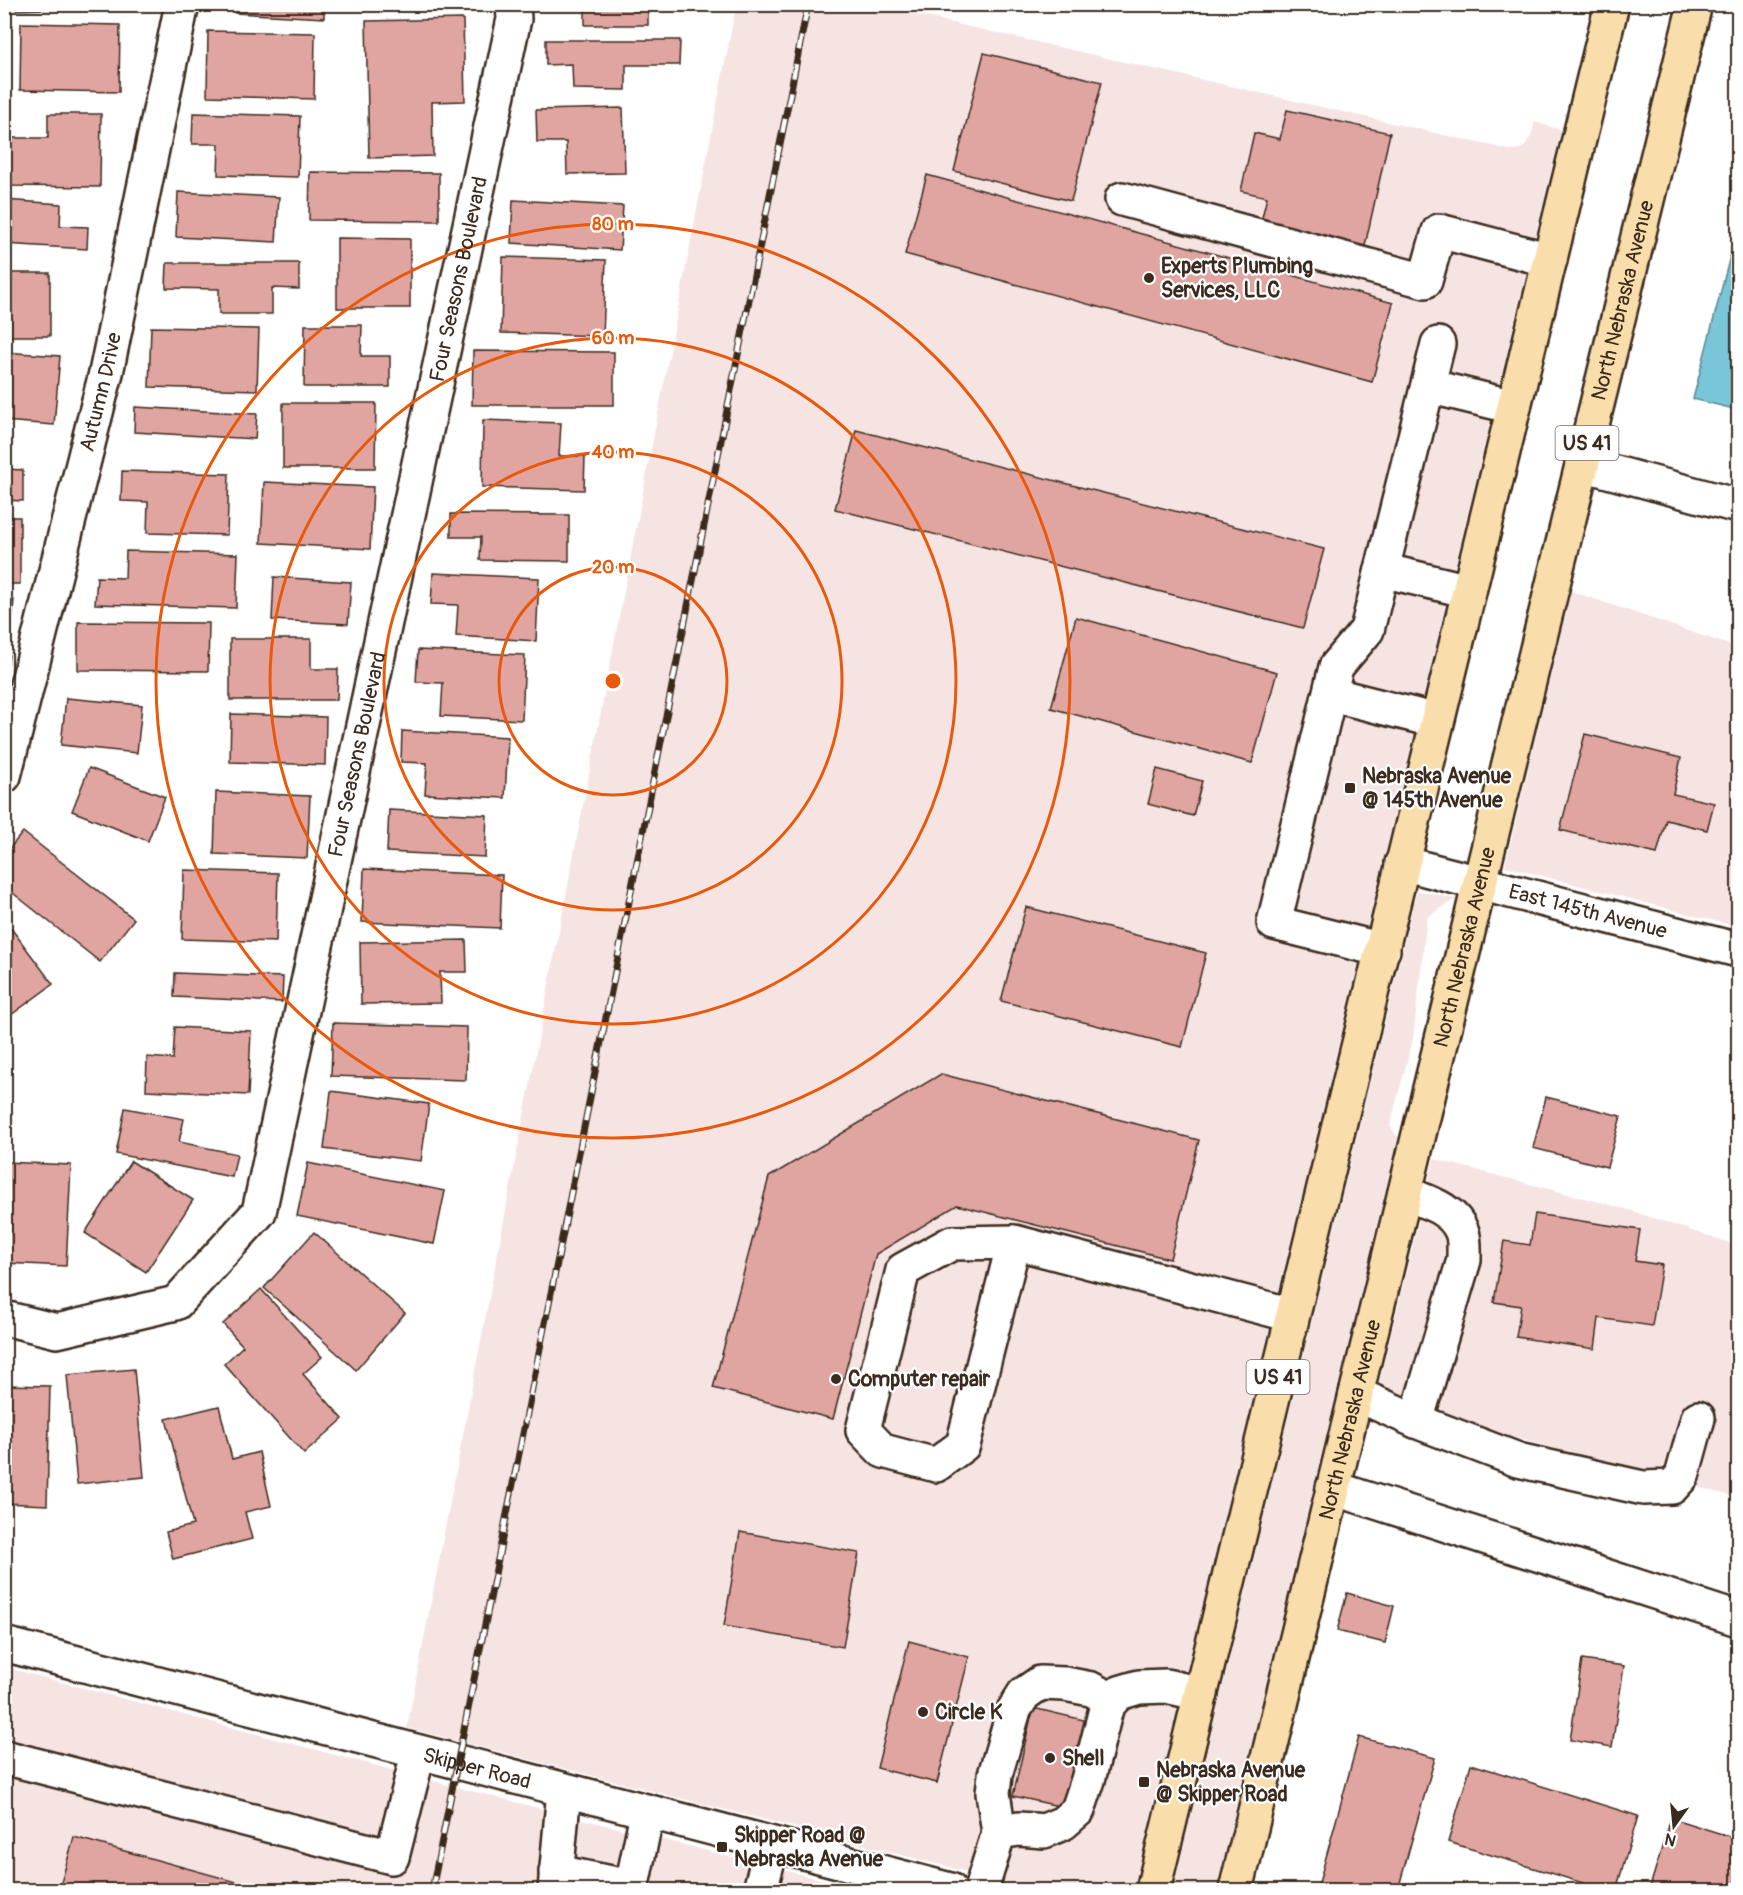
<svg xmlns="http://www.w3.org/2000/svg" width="1743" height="1895" font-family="Pangolin,sans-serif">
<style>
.built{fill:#f6e4e3}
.water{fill:#79c6d8;stroke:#60888e;stroke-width:1.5}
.building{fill:#e0a5a1;stroke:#3b2a1e;stroke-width:1.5}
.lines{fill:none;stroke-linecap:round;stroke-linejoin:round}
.minor-casing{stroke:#3b2a1e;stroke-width:38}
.major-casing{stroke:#3b2a1e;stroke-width:38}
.minor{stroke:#fff;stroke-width:33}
.major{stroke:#f9deab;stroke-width:33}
.rail-casing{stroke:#3b2a1e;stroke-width:7}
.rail{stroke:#fff;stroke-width:4.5;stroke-dasharray:14;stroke-linecap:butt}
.ring{fill:none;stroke:#e8590c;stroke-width:3}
.poi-dot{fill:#3b2a1e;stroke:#fff;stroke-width:2}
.labels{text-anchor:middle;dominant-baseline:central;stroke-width:4.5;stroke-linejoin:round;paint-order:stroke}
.shield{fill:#fff;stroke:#766a62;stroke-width:1.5}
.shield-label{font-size:20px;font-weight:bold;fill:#3b2a1e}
.poi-label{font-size:21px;font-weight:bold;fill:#3b2a1e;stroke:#fff;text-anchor:start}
.street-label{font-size:21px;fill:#3b2a1e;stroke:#fff}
.centre{fill:#e8590c;stroke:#fff;stroke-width:3}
.ring-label{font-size:18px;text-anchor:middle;font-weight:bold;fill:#e8590c;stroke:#fff;stroke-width:4.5;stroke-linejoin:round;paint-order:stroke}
</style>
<rect width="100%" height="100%" fill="#fff"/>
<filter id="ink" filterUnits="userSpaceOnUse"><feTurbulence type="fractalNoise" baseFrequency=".0167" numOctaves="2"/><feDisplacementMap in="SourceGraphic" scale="12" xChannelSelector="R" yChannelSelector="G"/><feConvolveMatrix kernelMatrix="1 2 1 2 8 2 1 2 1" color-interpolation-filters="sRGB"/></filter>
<g filter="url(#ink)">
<!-- built -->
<g class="built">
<polygon points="736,5 874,5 1510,150 1520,149 1525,146 1531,136 1535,122 1561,130 1133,1890 1038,1890 407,1728"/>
<polygon points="1571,591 1738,648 1738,927 1505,866"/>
<polygon points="1417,890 1456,899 1427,917 1413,1039 1390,1126 1398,1137 1216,1890 1173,1890"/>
<polygon points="1434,1159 1626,1209 1738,1246 1738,1494 1734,1497 1375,1400"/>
<polygon points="4,1667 452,1786 863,1890 5,1890"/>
</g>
<!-- water -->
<polygon class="water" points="1738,225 1738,410 1693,399"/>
<!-- building -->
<g class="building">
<polygon points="16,4 143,4 143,6 16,10"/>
<polygon points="236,4 324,4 324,18 235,13"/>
<rect x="585" y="4" width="63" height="21"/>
<polygon points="463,19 465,101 432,102 433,156 369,158 366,21"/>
<polygon points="21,23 120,25 119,92 20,90"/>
<polygon points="208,31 315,33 314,99 207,96"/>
<polygon points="546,40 680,40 679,65 626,65 626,90 573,89 572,64 546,65"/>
<polygon points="984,53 1102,82 1071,201 954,171"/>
<polygon points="623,108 625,173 567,174 566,142 537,142 536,110"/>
<polygon points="1287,110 1390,133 1364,250 1260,226 1267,197 1241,191 1254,133 1280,139"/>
<polygon points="193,113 300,116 298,177 218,175 219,144 192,144"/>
<polygon points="48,114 101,114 100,187 4,186 4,138 48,138"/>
<polygon points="310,172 439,173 439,221 309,220"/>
<polygon points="927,175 1393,303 1372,382 905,254"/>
<polygon points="178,192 279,197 276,242 176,237"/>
<polygon points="4,200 61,204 60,226 88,227 87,249 4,244"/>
<polygon points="513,200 623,206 620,250 511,243"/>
<polygon points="337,238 410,239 410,308 337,308"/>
<polygon points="503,257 606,260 603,336 501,333"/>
<polygon points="167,263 299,263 299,289 272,288 272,314 219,314 219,289 166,288"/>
<rect x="4" y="273" width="46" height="63"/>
<polygon points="305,325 362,325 361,356 390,356 390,387 304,387"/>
<polygon points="151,327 259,329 257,390 149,387"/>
<polygon points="473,351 614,352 614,405 472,405"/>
<polygon points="4,352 60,356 54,425 4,421"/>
<polygon points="283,403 376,403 375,468 283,468"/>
<polygon points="135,407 257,414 255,439 134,432"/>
<polygon points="483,420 561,423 559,456 585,456 584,490 482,487"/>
<polygon points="856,430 1324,549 1303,628 835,509"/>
<polygon points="4,469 23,470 23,501 4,500"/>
<polygon points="122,471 229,474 227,535 147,533 148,502 121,501"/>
<polygon points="264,482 373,487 370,549 261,543"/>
<polygon points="451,514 569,515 569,561 480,560 481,537 451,537"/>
<rect x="4" y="517" width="16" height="67"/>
<polygon points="126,551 238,554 236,608 95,604 97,577 125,578"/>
<polygon points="433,573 539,578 536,641 456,636 458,605 431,604"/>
<polygon points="274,577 351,582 348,624 272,620"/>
<polygon points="4,599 14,600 8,663 4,663"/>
<polygon points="1076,617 1277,672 1252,763 1051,708"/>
<polygon points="78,622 209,623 208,671 78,670"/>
<polygon points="230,639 311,639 311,669 338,669 337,700 230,700"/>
<polygon points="418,650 525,655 522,720 441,716 443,683 416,682"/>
<polygon points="66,698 142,705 137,753 61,745"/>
<polygon points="231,714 326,717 325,765 230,762"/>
<polygon points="402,731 508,737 505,798 425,794 427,763 401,762"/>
<polygon points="1585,734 1681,758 1673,794 1714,803 1707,830 1666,820 1657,854 1560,830"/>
<polygon points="89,768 165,797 148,841 72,811"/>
<polygon points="1157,769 1202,781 1193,816 1148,804"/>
<polygon points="216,792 310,796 307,858 214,854"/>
<polygon points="389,810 487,815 485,857 387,852"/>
<polygon points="23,832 134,919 100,962 4,886 4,855"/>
<polygon points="364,869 502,875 500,928 362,922"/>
<polygon points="184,870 278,873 276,942 182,939"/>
<polygon points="1026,907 1206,953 1182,1047 1001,1001"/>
<polygon points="4,919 53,984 7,1018 4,1014"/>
<polygon points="466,940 467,972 440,972 441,1003 361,1004 360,942"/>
<polygon points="175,973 283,977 282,1002 174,997"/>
<polygon points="333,1023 467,1027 466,1080 331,1076"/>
<polygon points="175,1027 251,1031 248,1095 146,1090 147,1057 173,1059"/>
<polygon points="941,1074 1199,1140 1170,1259 957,1205 876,1254 833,1419 713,1388 769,1177"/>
<polygon points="331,1091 429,1104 421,1161 324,1149"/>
<polygon points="1546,1097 1621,1116 1607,1167 1533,1148"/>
<polygon points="125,1108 184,1119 179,1142 237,1154 232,1177 116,1154"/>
<polygon points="131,1161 193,1200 146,1272 85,1233"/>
<polygon points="4,1162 71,1165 66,1266 4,1263"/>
<polygon points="308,1163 445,1191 434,1244 297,1216"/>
<polygon points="1535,1214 1640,1230 1635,1261 1662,1265 1652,1326 1599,1318 1595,1349 1516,1337 1521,1306 1494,1302 1504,1241 1530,1245"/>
<polygon points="314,1232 405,1313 356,1370 264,1288"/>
<polygon points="261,1289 322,1357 303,1374 343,1419 304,1454 224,1364 243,1346 223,1324"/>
<polygon points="134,1369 144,1477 77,1484 67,1375"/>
<polygon points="4,1385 50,1386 47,1505 4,1503"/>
<polygon points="219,1406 232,1459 259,1452 271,1506 245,1512 252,1539 173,1559 166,1532 193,1525 166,1419"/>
<polygon points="740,1532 859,1553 843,1647 724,1626"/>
<polygon points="1347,1593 1394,1606 1385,1643 1337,1631"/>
<polygon points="909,1641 969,1657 937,1783 877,1768"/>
<polygon points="1582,1660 1624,1666 1612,1747 1570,1740"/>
<polygon points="1033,1708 1088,1721 1068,1808 1013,1796"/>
<polygon points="1359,1737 1435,1758 1411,1843 1398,1890 1317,1890"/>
<polygon points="1471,1764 1638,1816 1616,1890 1606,1890 1448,1842"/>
<polygon points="1671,1818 1738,1839 1738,1890 1649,1890"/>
<polygon points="74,1837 266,1890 59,1890"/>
</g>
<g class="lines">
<defs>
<g id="minor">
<polyline points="1122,199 1425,281 1439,231 1550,260"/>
<polyline points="1428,386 1514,407"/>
<polyline points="1582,464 1738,506"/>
<polyline points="1382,570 1469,591"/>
<polyline points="1330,694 1437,721"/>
<path id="s1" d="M 4,776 L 106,373 L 182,4"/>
<path id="s2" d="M 1402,863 L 1738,950"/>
<polyline points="1383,950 1274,923 1336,667 1367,630 1438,344"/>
<path d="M 1405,1193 C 1426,1202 1453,1208 1462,1232 C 1465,1240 1464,1251 1464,1260 L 1416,1421"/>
<polyline points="1014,1242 963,1445 936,1465 883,1451 863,1430 903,1270 952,1243 1014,1242 1292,1315"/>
<path id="s3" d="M 4,1318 L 57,1331 L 176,1303 L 259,1212 L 514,19 L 513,4"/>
<polyline points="1356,1394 1416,1421 1518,1460 1643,1488 1672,1487 1682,1476 1698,1418"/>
<polyline points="1333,1488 1738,1619"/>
<path id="s4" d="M 4,1644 C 319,1727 634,1810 950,1890"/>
<polyline points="4,1757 392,1857 418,1754"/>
<polyline points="999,1832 993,1793 995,1775 1014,1710 1024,1694 1040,1683 1065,1684 1091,1689 1112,1700"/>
<polyline points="556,1872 631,1887"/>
<polyline points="555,1890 564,1790"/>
<polyline points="631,1890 647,1813"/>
<polyline points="760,1890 772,1845"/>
<polyline points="981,1890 999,1832 1019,1829 1044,1831 1063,1823 1078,1810 1088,1780 1107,1705 1119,1693 1139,1687 1166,1686 1201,1694"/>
</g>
<g id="major">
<polyline points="1153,1890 1612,4"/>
<path id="s5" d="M 1236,1890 L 1480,882 L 1695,4"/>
</g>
</defs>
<!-- minor casing -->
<use href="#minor" class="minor-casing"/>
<!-- major casing -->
<use href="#major" class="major-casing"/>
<!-- minor -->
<use href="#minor" class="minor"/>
<!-- major -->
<use href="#major" class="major"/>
<defs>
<polyline id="rail" points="432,1890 808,4"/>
</defs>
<!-- rail casing -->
<use href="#rail" class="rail-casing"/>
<!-- rail -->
<use href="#rail" class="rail"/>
</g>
</g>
<!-- distance rings -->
<g class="ring">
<circle cx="613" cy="681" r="114"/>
<circle cx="613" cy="681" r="229"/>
<circle cx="613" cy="681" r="343"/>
<circle cx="613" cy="681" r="457"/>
</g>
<!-- markers -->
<g class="poi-dot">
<circle cx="1149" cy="278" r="6"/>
<rect x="1344" y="782" width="12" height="12" rx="3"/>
<circle cx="836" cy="1379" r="6"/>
<circle cx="923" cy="1712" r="6"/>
<circle cx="1050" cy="1758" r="6"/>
<rect x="1138" y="1776" width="12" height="12" rx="3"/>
<rect x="716" y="1841" width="12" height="12" rx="3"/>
</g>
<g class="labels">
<!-- shield labels -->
<g class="shield">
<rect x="1555.5" y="426" width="63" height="34" rx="4.5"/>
<rect x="1246.5" y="1360" width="63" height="34" rx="4.5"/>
</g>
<g class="shield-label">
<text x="1587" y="443">US 41</text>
<text x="1278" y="1377">US 41</text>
</g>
<!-- poi labels -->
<g class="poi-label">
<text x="1161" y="266">Experts Plumbing<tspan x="1161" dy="24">Services, LLC</tspan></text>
<text x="1362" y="776">Nebraska Avenue<tspan x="1362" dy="24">@ 145th Avenue</tspan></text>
<text x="848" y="1379">Computer repair</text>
<text x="935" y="1712">Circle K</text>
<text x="1062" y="1758">Shell</text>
<text x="1156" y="1770">Nebraska Avenue<tspan x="1156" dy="24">@ Skipper Road</tspan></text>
<text x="734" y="1835">Skipper Road @<tspan x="734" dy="24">Nebraska Avenue</tspan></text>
</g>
<!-- street labels -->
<g class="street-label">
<text stroke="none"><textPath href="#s3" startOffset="1254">Four Seasons Boulevard</textPath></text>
<text stroke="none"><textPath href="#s5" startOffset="1636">North Nebraska Avenue</textPath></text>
<text stroke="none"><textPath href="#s1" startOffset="396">Autumn Drive</textPath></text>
<text stroke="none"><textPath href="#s3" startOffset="768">Four Seasons Boulevard</textPath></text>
<text stroke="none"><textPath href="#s2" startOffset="192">East 145th Avenue</textPath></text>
<text stroke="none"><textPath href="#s5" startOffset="970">North Nebraska Avenue</textPath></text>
<text stroke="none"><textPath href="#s5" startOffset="484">North Nebraska Avenue</textPath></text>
<text stroke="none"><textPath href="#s4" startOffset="489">Skipper Road</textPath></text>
</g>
</g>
<circle cx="613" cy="681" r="9" class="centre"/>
<g class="ring-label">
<text x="613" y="230">80 m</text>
<text x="613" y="344">60 m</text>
<text x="613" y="458">40 m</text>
<text x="613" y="573">20 m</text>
</g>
<!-- margin -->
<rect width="1743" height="1895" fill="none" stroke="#fff" stroke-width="24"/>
<rect x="12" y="12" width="1719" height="1871" fill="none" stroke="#3b2a1e" stroke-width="2" filter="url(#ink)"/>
<!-- north arrow -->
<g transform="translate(1674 1826) rotate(195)" stroke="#ffffff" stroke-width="4.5" paint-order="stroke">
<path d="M0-4.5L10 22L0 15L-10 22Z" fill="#3b2a1e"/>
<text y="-9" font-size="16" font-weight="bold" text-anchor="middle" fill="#3b2a1e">N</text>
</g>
</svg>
